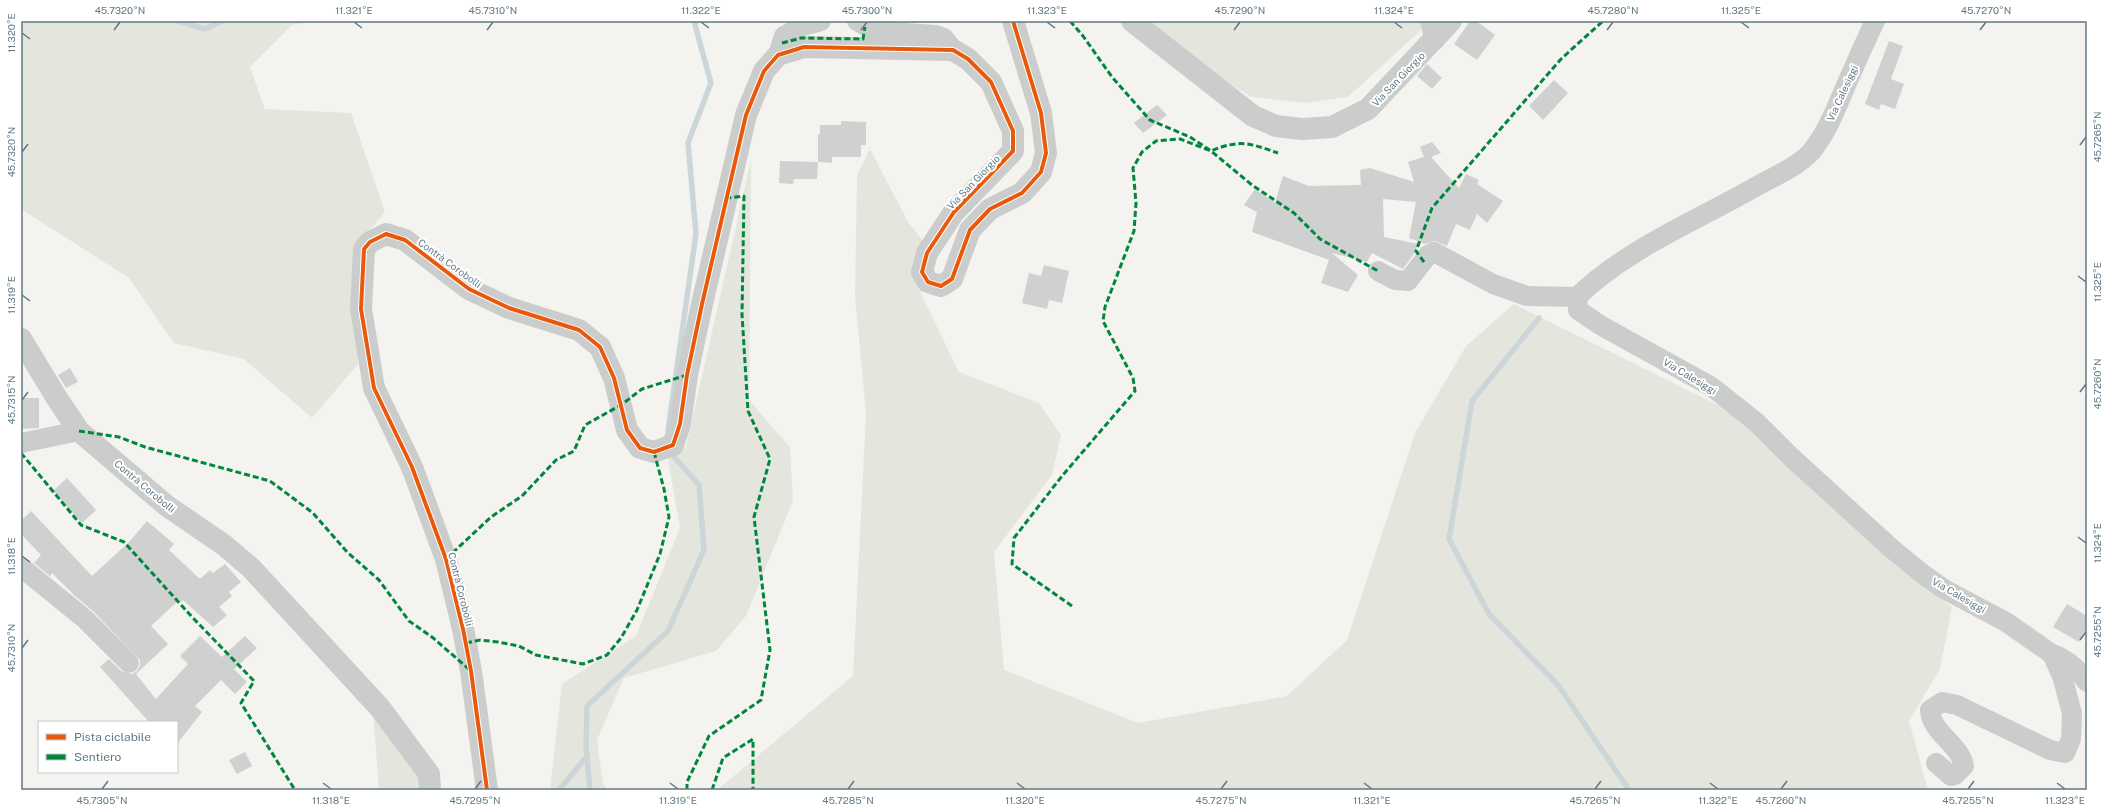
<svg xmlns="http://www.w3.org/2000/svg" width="2108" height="811" font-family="'Public Sans',sans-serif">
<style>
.green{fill:#e4e6de}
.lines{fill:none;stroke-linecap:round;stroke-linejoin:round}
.stream{stroke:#ccd6d8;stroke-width:5.5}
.building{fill:#cfd0d0}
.minor{stroke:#cbcccc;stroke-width:20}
.tertiary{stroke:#cbcccc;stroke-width:22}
.quiet{stroke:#00873e;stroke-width:3;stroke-dasharray:6 3;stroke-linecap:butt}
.cycleway-casing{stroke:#fff;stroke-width:6}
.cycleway{stroke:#e8590c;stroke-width:4}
.ticks{fill:none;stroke:#607884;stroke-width:1.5}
.labels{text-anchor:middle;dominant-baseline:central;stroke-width:4;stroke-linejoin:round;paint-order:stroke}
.street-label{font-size:10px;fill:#607884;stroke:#fff}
.neatline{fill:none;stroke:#607884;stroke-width:1.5}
.ticks-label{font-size:10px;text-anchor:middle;fill:#607884}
</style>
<rect width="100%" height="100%" fill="#f4f3f0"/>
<!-- green -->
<g class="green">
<polygon points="21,21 317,21 292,25 250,67 265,109 351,113 385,212 358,244 358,364 312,418 244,359 174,343 129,278 21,209"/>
<polygon points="1145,21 1431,21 1348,97 1305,103 1252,97 1201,67"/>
<polygon points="870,149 908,222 924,242 921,294 959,372 1039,403 1061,435 1052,475 994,552 1004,670 1138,723 1287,696 1347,640 1415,433 1466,346 1514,304 1732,412 1952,607 1940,669 1909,721 1928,790 717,790 853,676 866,413 855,297 857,175"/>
<polygon points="751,160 749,400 790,447 793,501 746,616 716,651 624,678 597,740 603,784 608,790 550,790 562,684 636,636 680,528 668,459 686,447"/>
<polygon points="373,711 431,790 379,790"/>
</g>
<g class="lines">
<!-- stream -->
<g class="stream">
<polyline points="178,21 205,29 222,21"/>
<polyline points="1539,318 1472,401 1449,539 1489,614 1558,685 1629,790"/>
<polyline points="668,430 696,234 688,143 711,83 695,25 696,21"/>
<polyline points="559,790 587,756"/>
<polyline points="590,790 586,746 587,706 668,631 704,550 699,485 669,451"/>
</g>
</g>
<!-- building -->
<g class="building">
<polygon points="1470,21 1476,21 1495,35 1477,60 1454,44"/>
<polygon points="1889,41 1903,46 1891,79 1904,84 1895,109 1881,104 1879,110 1865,104"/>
<polygon points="1427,64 1442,78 1432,89 1417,76"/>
<polygon points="1554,80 1568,93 1543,120 1529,106"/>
<polygon points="1157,105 1167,115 1143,133 1134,123"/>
<polygon points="841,121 866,122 866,145 861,145 861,157 832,157 832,163 818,162 817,179 794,179 793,184 779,183 780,161 818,162 818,134 820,134 820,125 841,125"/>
<polygon points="1432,142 1441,153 1431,157 1459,188 1466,174 1479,180 1477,184 1503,201 1487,223 1477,214 1470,230 1456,224 1447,246 1435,241 1425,244 1409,238 1416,202 1383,199 1384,237 1418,244 1416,251 1403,269 1372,253 1367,262 1332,253 1358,275 1348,292 1321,283 1329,260 1252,232 1257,212 1244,205 1255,189 1275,203 1283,176 1309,186 1361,185 1360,170 1370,168 1414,182 1408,162 1424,157 1420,147"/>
<polygon points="1044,265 1069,271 1062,303 1049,300 1047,309 1022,303 1029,273 1041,276"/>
<polygon points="70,368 78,382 66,388 58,375"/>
<polygon points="21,398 39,398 39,428 21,429"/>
<polygon points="67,478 96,510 82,523 53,491"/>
<polygon points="31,511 92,576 130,541 147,521 174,544 169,550 200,579 210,570 213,573 225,564 241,582 229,592 232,596 219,607 227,615 213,627 183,600 181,602 179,600 151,626 168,644 136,674 156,699 188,664 180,656 200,636 222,657 245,636 257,648 234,669 247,682 235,694 221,680 195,706 202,712 177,744 177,722 149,722 100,667 109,659 121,671 132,674 137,671 140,666 140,660 93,611 75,596 52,573 50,576 34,563 41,555 21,534 21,521"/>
<polygon points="2067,604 2087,616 2087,628 2079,642 2053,627"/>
<polygon points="245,752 252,766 237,774 229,760"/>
</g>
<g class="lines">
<!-- minor -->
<g class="minor">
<polyline points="857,21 874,31 936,35 944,38 953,50"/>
<polyline points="1430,21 1435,40"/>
<path d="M 1875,21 C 1864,44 1854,67 1844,90 C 1835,111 1826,134 1811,152 C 1797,167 1775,176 1757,186 C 1698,220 1626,249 1577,297 L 1578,310 L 1600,325 L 1712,387 L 1756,422 L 1790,456 L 1892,549 L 1924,575 L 1944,589 L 2006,622 L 2052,654 L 2062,676 L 2072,713 L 2071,739 L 2065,753 L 2050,750 L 1957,705 L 1942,702 L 1930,710 C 1931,733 1960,744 1964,766 L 1955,775 L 1951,776 L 1936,763"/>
<polyline points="778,55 784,36 799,27 821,21"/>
<polyline points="1378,271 1395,280 1408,281 1428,255 1434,252 1493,284 1527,296 1577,297"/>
<polyline points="21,443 79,431"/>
<polyline points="21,567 85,619 129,663"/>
<path d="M 2052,654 C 2068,659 2078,669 2087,682"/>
</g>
<!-- tertiary -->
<g class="tertiary">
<polyline points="1132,21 1253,116 1276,126 1302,129 1332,127 1368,109 1451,21"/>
<polyline points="21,339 58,400 79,431 167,506 224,545 251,568 380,708 429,774 430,790"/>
<polyline points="487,790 471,671 463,629 446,559 412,467 374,388 361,309 364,249 370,242 386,234 405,240 469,289 509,308 579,330 600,347 614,378 627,430 640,448 654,452 673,445 680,424 687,375 702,304 746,115 764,71 778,55 804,47 953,50 968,59 991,82 1013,131 1013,151 954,212 927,253 922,272 928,282 941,286 952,279 970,230 990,209 1022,193 1041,172 1046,153 1041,113 1013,21"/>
</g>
<!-- quiet -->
<g class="quiet">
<polyline points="1070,21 1083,36 1112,77 1150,120 1190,137 1211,151 1252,185 1294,213 1320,239 1378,271"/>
<polyline points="782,43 801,38 863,39 865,27"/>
<polyline points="1424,262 1416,251 1432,208 1561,59 1603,21"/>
<polyline points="79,431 119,437 145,447 270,481 313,513 347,552 379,580 409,621 432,637 471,671"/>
<polyline points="21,453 81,525 124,542 193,618 254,681 241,703 295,790"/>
<polyline points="446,559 491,517 522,496 556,460 574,451 585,425 621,405 642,389 687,375"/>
<path d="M 1072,606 L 1012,564 L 1014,538 L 1062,476 L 1135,391 L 1133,378 L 1103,321 L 1105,307 L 1134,231 L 1136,203 L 1133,168 L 1142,152 L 1156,141 L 1180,139 L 1211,151 C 1240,139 1249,143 1278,153"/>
<polyline points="466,643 480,640 498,642 519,646 536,655 583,664 607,655 621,638 637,610 660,554 669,517 664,489 654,452"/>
<polyline points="687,790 687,782 709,736 761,700 770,650 754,517 770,459 748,411 742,314 744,196 728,198"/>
<polyline points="712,790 723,758 753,739 753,790"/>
</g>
<defs>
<polyline id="cycleway" points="487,790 471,671 463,629 446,559 412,467 374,388 361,309 364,249 370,242 386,234 405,240 469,289 509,308 579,330 600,347 614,378 627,430 640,448 654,452 673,445 680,424 687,375 702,304 746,115 764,71 778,55 804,47 953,50 968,59 991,82 1013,131 1013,151 954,212 927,253 922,272 928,282 941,286 952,279 970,230 990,209 1022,193 1041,172 1046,153 1041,113 1013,21"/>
</defs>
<!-- cycleway casing -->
<use href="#cycleway" class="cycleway-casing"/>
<!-- cycleway -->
<use href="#cycleway" class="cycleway"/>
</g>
<!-- ticks -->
<path class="ticks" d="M 354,22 L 362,28M 701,22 L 709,28M 1047,22 L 1055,28M 1394,22 L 1402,28M 1741,22 L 1749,28M 114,30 L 120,22M 487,30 L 493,22M 861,30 L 867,22M 1234,30 L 1240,22M 1607,30 L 1613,22M 1980,30 L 1986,22M 22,33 L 30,39M 2080,145 L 2086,137M 22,152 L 28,144M 2078,276 L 2086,282M 22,295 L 30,301M 2080,392 L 2086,384M 22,400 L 28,392M 2078,537 L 2086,543M 22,556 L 30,562M 2080,640 L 2086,632M 22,648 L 28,640M 323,783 L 331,789M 670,783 L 678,789M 1017,783 L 1025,789M 1364,783 L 1372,789M 1710,783 L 1718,789M 2057,783 L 2065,789M 102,789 L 108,781M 475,789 L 481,781M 848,789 L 854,781M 1221,789 L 1227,781M 1595,789 L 1601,781M 1781,789 L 1787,781M 1968,789 L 1974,781"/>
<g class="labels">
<!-- street labels -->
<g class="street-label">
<text transform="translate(1398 79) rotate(-46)">Via San Giorgio</text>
<text transform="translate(1842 93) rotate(-65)">Via Calesiggi</text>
<text transform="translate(973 182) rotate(-46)">Via San Giorgio</text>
<text transform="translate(450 263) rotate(36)">Contrà Corobolli</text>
<text transform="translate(1690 376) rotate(31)">Via Calesiggi</text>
<text transform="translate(145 486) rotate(40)">Contrà Corobolli</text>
<text transform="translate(461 589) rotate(76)">Contrà Corobolli</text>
<text transform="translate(1959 595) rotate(30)">Via Calesiggi</text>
</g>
</g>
<!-- border -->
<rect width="2108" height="811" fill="none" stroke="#ffffff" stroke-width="44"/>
<!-- legend -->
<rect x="38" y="721" width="140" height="52" fill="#ffffff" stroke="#bfc9ce"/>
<rect x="46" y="734" width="20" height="6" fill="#e8590c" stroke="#bfc9ce"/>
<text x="74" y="741" font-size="12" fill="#607884">Pista ciclabile</text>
<rect x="46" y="754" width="20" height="6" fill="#00873e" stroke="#bfc9ce"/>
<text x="74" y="761" font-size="12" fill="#607884">Sentiero</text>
<rect x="22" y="22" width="2064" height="767" class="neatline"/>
<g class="ticks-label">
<text x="120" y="14">45.7320°N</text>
<text x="354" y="14">11.321°E</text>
<text x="493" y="14">45.7310°N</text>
<text x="701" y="14">11.322°E</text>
<text x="867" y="14">45.7300°N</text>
<text x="1047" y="14">11.323°E</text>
<text x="1240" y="14">45.7290°N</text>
<text x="1394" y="14">11.324°E</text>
<text x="1613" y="14">45.7280°N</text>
<text x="1741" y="14">11.325°E</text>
<text x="1986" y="14">45.7270°N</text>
<text transform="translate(11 33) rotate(-90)" y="4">11.320°E</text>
<text transform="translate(2097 137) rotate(-90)" y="4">45.7265°N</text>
<text transform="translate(11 152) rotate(-90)" y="4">45.7320°N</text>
<text transform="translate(2097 282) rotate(-90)" y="4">11.325°E</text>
<text transform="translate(11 295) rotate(-90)" y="4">11.319°E</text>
<text transform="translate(2097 384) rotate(-90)" y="4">45.7260°N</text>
<text transform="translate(11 400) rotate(-90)" y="4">45.7315°N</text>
<text transform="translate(2097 543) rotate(-90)" y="4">11.324°E</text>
<text transform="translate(11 556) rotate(-90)" y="4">11.318°E</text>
<text transform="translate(2097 632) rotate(-90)" y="4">45.7255°N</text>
<text transform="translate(11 648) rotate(-90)" y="4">45.7310°N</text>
<text x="102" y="804">45.7305°N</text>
<text x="331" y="804">11.318°E</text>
<text x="475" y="804">45.7295°N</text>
<text x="678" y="804">11.319°E</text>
<text x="848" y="804">45.7285°N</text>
<text x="1025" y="804">11.320°E</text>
<text x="1221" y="804">45.7275°N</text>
<text x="1372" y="804">11.321°E</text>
<text x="1595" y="804">45.7265°N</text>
<text x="1718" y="804">11.322°E</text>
<text x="1781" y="804">45.7260°N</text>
<text x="1968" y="804">45.7255°N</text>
<text x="2065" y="804">11.323°E</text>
</g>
</svg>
